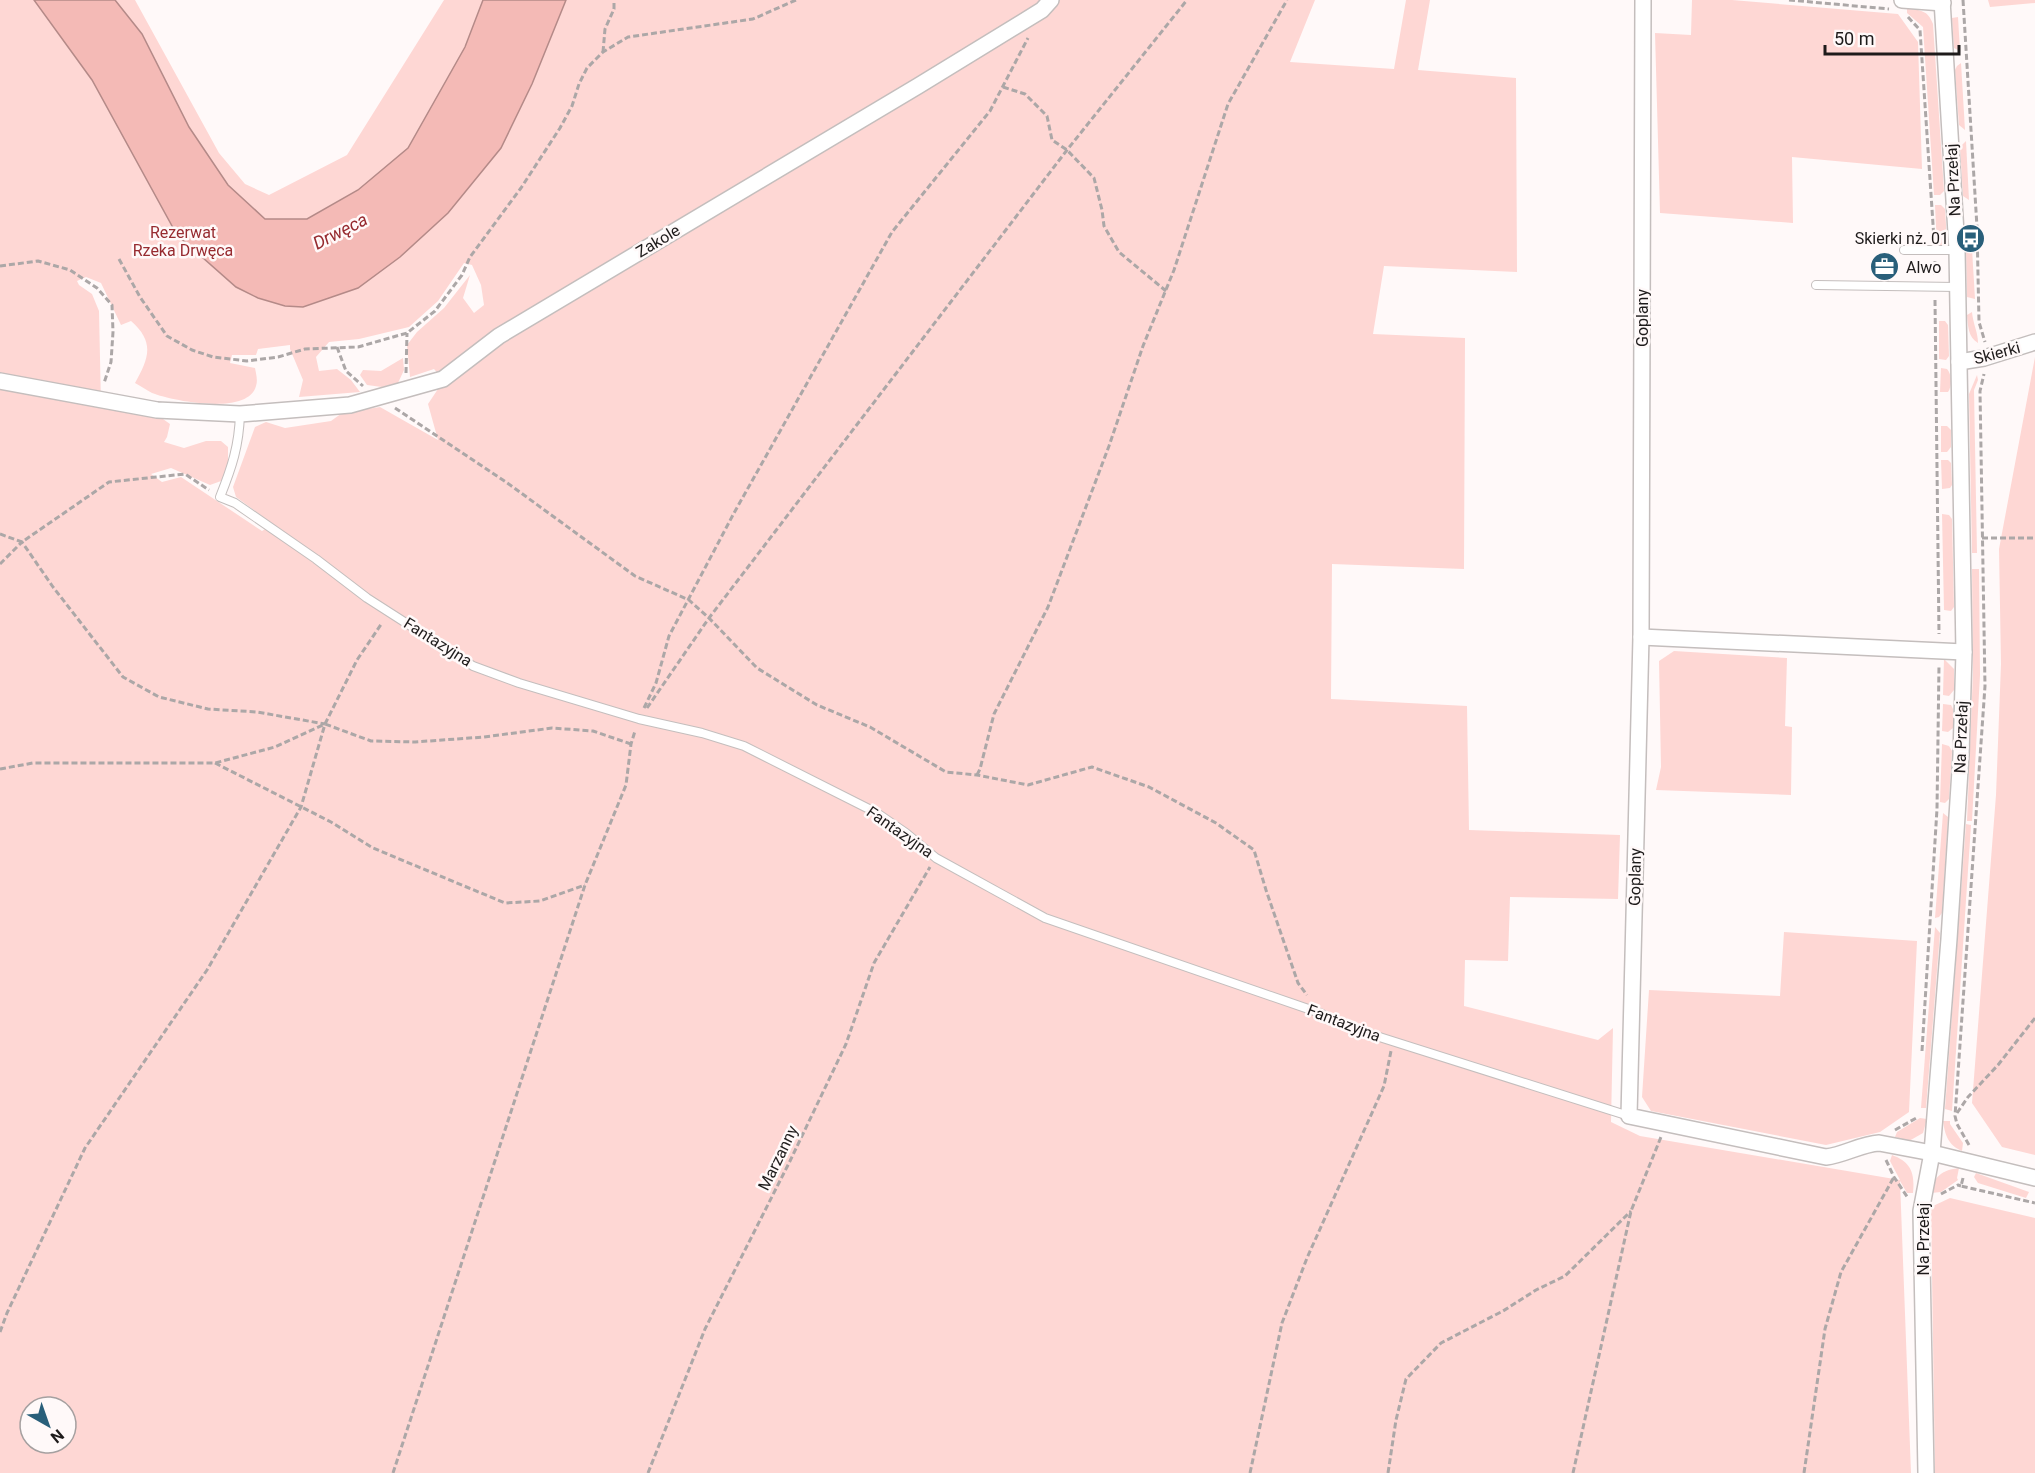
<svg xmlns="http://www.w3.org/2000/svg" width="2035" height="1473" font-family="Roboto,sans-serif">
<style>
.green{fill:#fed7d4;fill-rule:evenodd}
.water{fill:#f4bab6;stroke:#b48a88;stroke-width:1.5}
.lines{fill:none;stroke-linecap:round;stroke-linejoin:round}
.lane-casing{stroke:#c4bebd;stroke-width:10}
.street-casing{stroke:#c4bebd;stroke-width:18}
.path{stroke:#aca7a7;stroke-width:3;stroke-dasharray:6 3;stroke-linecap:butt}
.lane{stroke:#fff;stroke-width:8}
.street{stroke:#fff;stroke-width:15}
.labels{text-anchor:middle;dominant-baseline:central;stroke-width:5;stroke-linejoin:round;paint-order:stroke}
.street-label{font-size:16px;fill:#1e1b1b;stroke:#fff9f9}
.park-label{font-size:16px;fill:#972b30;stroke:#fff9f9}
.poi-label{font-size:16px;fill:#1e1b1b;stroke:#fff9f9;text-anchor:end}
.water-label{font-size:18px;font-style:italic;fill:#95292e;stroke:#fff9f9}
</style>
<rect width="100%" height="100%" fill="#fff9f9"/>
<!-- green -->
<g class="green">
<path d="M 0,0 L 135,0 L 219,153 L 245,184 L 269,195 L 347,155 L 444,0 L 1315,0 L 1290,62 L 1394,69 L 1406,0 L 1430,0 L 1418,70 L 1516,78 L 1517,272 L 1384,266 L 1373,334 L 1465,338 L 1464,569 L 1332,564 L 1331,699 L 1467,706 L 1469,830 L 1620,835 L 1618,899 L 1510,897 L 1508,961 L 1465,960 L 1464,1006 L 1598,1040 L 1613,1028 L 1611,1122 L 1640,1136 L 1900,1180 L 1890,1161 L 1892,1155 C 1911,1162 1915,1173 1913,1193 L 1907,1193 L 1900,1181 L 1911,1473 L 0,1473 ZM 464,263 L 472,265 L 481,285 L 484,305 L 474,313 L 463,298 L 470,275 L 444,308 L 417,332 L 407,345 L 410,377 L 434,369 L 444,380 L 428,404 L 438,440 L 380,407 L 342,413 L 331,421 L 285,428 L 266,422 L 255,427 L 233,487 L 236,497 L 273,524 L 262,531 L 181,477 L 162,482 L 151,474 L 171,468 L 210,485 L 221,481 L 228,468 L 228,447 L 221,441 L 206,441 L 184,448 L 164,442 L 167,437 L 170,424 L 163,419 L 101,405 L 99,311 L 92,294 L 79,285 L 77,281 L 86,277 L 101,283 L 121,325 L 131,321 C 155,342 149,358 135,383 C 141,386 146,390 152,393 C 173,401 248,416 256,386 C 258,380 256,374 255,368 L 230,363 L 232,355 L 256,355 L 258,349 L 290,345 L 290,349 L 303,380 L 299,397 L 360,392 L 351,380 L 337,369 L 319,371 L 316,357 L 329,342 L 359,339 L 409,327 L 438,301 ZM 30,1407 L 66,1407 L 66,1443 L 30,1443 Z"/>
<polygon points="1692,0 1732,0 1898,14 1918,42 1922,169 1792,157 1793,223 1660,213 1655,33 1691,35"/>
<polygon points="1988,0 2035,0 2035,3 1990,7"/>
<path d="M 1907,9 C 1920,10 1928,10 1933,24 L 1944,191 L 1940,195 L 1934,195 L 1923,27 L 1907,13 Z"/>
<polygon points="1958,17 1960,51 1954,48 1952,18"/>
<polygon points="1961,63 1965,130 1959,125 1955,70 1957,66"/>
<polygon points="1966,141 1969,200 1963,196 1960,147"/>
<polygon points="1935,205 1941,205 1945,209 1947,242 1943,246 1937,246"/>
<polygon points="1966,249 1972,249 1975,299 1967,297"/>
<path d="M 1972,312 C 1973,324 1978,332 1978,343 C 1968,337 1968,326 1967,315 Z"/>
<polygon points="1939,321 1945,321 1948,325 1949,356 1946,360 1939,359"/>
<polygon points="2035,357 2035,1155 2002,1147 1972,1103 1996,795 2001,664 1999,549"/>
<polygon points="403,358 404,370 398,383 382,387 367,385 360,375 363,370 381,371"/>
<path d="M 1941,368 L 1947,369 C 1952,374 1952,387 1948,392 L 1940,392 Z"/>
<polygon points="1977,375 1978,380 1974,390 1977,553 1972,553 1969,394"/>
<polygon points="1941,426 1947,426 1951,430 1951,447 1947,452 1941,452"/>
<polygon points="1941,460 1948,460 1951,463 1952,485 1950,488 1942,489"/>
<polygon points="1942,514 1949,515 1952,519 1954,607 1951,611 1944,610"/>
<polygon points="1972,569 1979,569 1980,675 1972,821 1967,821 1973,673"/>
<polygon points="1674,651 1787,658 1785,726 1792,727 1791,795 1656,790 1661,767 1659,661"/>
<polygon points="1944,659 1954,669 1954,690 1949,696 1943,695"/>
<polygon points="1943,704 1951,705 1953,709 1953,728 1948,732 1942,731"/>
<polygon points="1942,744 1949,746 1952,751 1949,799 1945,803 1940,802"/>
<polygon points="1943,813 1948,817 1942,913 1939,917 1935,918"/>
<polygon points="1966,824 1971,825 1952,1111 1945,1109"/>
<polygon points="1935,927 1940,933 1926,1108 1921,1108"/>
<polygon points="1784,932 1917,941 1909,1112 1880,1132 1826,1145 1651,1111 1642,1097 1649,990 1780,996"/>
<polygon points="1920,1118 1927,1119 1923,1133 1909,1141 1895,1137 1897,1132"/>
<path d="M 1943,1121 L 1950,1121 L 1950,1124 L 1963,1143 L 1962,1151 C 1948,1145 1945,1135 1943,1121 Z"/>
<path d="M 1959,1168 L 1957,1178 L 1958,1180 L 1941,1192 L 1931,1193 C 1933,1176 1943,1170 1959,1168 Z"/>
<polygon points="1976,1173 2029,1192 2026,1198 1978,1183 1974,1177"/>
<polygon points="1950,1198 2035,1218 2035,1473 1935,1473 1931,1207"/>
</g>
<!-- water -->
<polygon class="water" points="34,0 115,0 142,34 189,127 228,185 265,219 307,219 358,190 408,148 465,47 483,0 566,0 532,84 501,148 448,213 400,257 358,288 303,307 285,306 258,298 236,287 177,235 92,80"/>
<g class="lines">
<defs>
<g id="lane">
<polyline points="1904,250 1957,250"/>
<polyline points="1816,285 1957,287"/>
<path d="M 240,414 C 239,446 232,467 220,497 L 235,503 L 316,559 L 367,598 L 473,666 L 519,683 L 639,719 L 702,733 L 744,746 L 877,813 L 906,833 L 936,858 L 1045,918 L 1320,1013 L 1351,1028 L 1629,1116"/>
</g>
<g id="street">
<path d="M 1643,0 L 1641,637 L 1629,1116 L 1826,1157 C 1844,1155 1861,1144 1879,1143 L 1932,1153 L 2035,1178"/>
<polyline points="1902,0 1943,3"/>
<polyline points="1959,362 1984,358 2035,342"/>
<polyline points="0,381 157,410 240,414 350,405 443,379 499,336 918,86 1042,10 1051,0"/>
<polyline points="1641,637 1964,652"/>
<polyline points="1926,1473 1921,1211 1932,1153 1949,939 1961,755 1964,652 1957,250 1942,0"/>
</g>
</defs>
<!-- lane casing -->
<use href="#lane" class="lane-casing"/>
<!-- street casing -->
<use href="#street" class="street-casing"/>
<!-- path -->
<g class="path">
<polyline points="1789,0 1889,9"/>
<polyline points="1963,0 1977,227 1979,322 1985,342"/>
<polyline points="1908,17 1920,30 1934,239"/>
<polyline points="603,52 605,29 614,9 614,0"/>
<polyline points="1003,87 1025,94 1047,116 1052,140 1067,150 1094,178 1102,210 1104,226 1119,252 1166,291"/>
<polyline points="119,259 140,297 167,336 192,350 213,357 247,361 278,357 305,349 358,347 407,333 435,311 462,275 470,257 521,188 560,128 572,106 579,84 587,68 603,52 628,37 753,19 796,0"/>
<polyline points="1935,261 1935,275"/>
<polyline points="0,266 38,261 70,270 97,288 112,305 113,332 111,362 104,383"/>
<polyline points="1935,300 1939,634"/>
<polyline points="337,347 346,371 363,386"/>
<polyline points="406,373 407,333"/>
<polyline points="395,408 506,482 635,576 689,600 709,618 757,668 817,705 870,727 946,772 977,775 1028,785 1092,767 1149,787 1216,823 1254,850 1266,890 1298,983 1307,995"/>
<polyline points="0,534 22,542 109,482 185,474 209,490"/>
<polyline points="1982,538 2035,538"/>
<polyline points="0,564 22,542 53,587 123,677 159,697 208,709 257,712 325,724"/>
<polyline points="644,708 656,683 669,636 734,513 892,232 990,111 1028,38"/>
<polyline points="647,708 709,618 1067,150 1187,0"/>
<polyline points="215,763 331,822 373,848 505,903 540,901 585,885"/>
<polyline points="0,769 33,763 215,763 275,747 325,724 371,741 415,742 484,737 552,728 593,731 631,744"/>
<polyline points="977,775 980,769 994,714 1048,607 1109,446 1143,346 1174,270 1228,104 1287,0"/>
<polyline points="1922,1051 1937,809 1939,665"/>
<polyline points="1957,1113 1968,1097 1998,1065 2035,1018"/>
<polyline points="1895,1130 1918,1117"/>
<polyline points="1969,1145 1957,1124 1955,1116 1985,686 1980,391 1984,374"/>
<polyline points="1886,1160 1894,1177 1908,1198"/>
<polyline points="1963,1178 1961,1186 2035,1203"/>
<polyline points="1941,1194 1958,1185 1961,1186"/>
<polyline points="0,1332 7,1313 85,1148 207,970 301,807 325,724 357,660 382,623"/>
<polyline points="393,1473 585,885 626,785 631,744 635,731"/>
<polyline points="648,1473 705,1329 790,1161 846,1044 874,963 930,867"/>
<polyline points="1250,1473 1282,1323 1307,1258 1384,1086 1391,1051"/>
<polyline points="1388,1473 1396,1420 1406,1379 1441,1343 1503,1311 1536,1290 1565,1276 1631,1211"/>
<polyline points="1573,1473 1631,1211 1661,1137"/>
<polyline points="1804,1473 1825,1329 1841,1272 1894,1177"/>
</g>
<!-- lane -->
<use href="#lane" class="lane"/>
<!-- street -->
<use href="#street" class="street"/>
</g>
<!-- icons -->
<defs>
<symbol id="bus-disc" viewBox="-11 -11 22 22"><circle r="9.5" fill="#295f7a" stroke="#fff9f9"/><path d="M-5-6H5V4H4V6H2V4H-2V6H-4V4H-5ZM-3.5-4V0h7V-4ZM-3.5 1.2v1.5H-2V1.2ZM2 1.2v1.5H3.5V1.2Z" fill="#fff"/></symbol>
<symbol id="office-disc" viewBox="-11 -11 22 22"><circle r="9.5" fill="#295f7a" stroke="#fff9f9"/><path d="M-6-3h4V-5.5h4V-3h4V5H-6ZM-1-4.5V-3h2v-1.5ZM-6 0V1H6V0Z" fill="#fff"/></symbol>
</defs>
<g fill-rule="evenodd">
<use href="#bus-disc" x="1954" y="222" width="33" height="33"/>
<use href="#office-disc" x="1868" y="250" width="33" height="33"/>
</g>
<g class="labels">
<!-- street labels -->
<g class="street-label">
<text transform="translate(1953 180) rotate(-93)">Na Przełaj</text>
<text transform="translate(658 241) rotate(-31)">Zakole</text>
<text transform="translate(1642 318) rotate(-90)">Goplany</text>
<text transform="translate(1997 353) rotate(-15)">Skierki</text>
<text transform="translate(438 642) rotate(32)">Fantazyjna</text>
<text transform="translate(1961 737) rotate(-88)">Na Przełaj</text>
<text transform="translate(900 832) rotate(35)">Fantazyjna</text>
<text transform="translate(1635 877) rotate(-89)">Goplany</text>
<text transform="translate(1344 1023) rotate(21)">Fantazyjna</text>
<text transform="translate(778 1158) rotate(-64)">Marzanny</text>
<text transform="translate(1923 1239) rotate(-90)">Na Przełaj</text>
</g>
<!-- park labels -->
<g class="park-label">
<text x="183" y="232">Rezerwat<tspan x="183" dy="18">Rzeka Drwęca</tspan></text>
</g>
<!-- poi labels -->
<g class="poi-label">
<text x="1949" y="238">Skierki nż. 01</text>
<text x="1906" y="267" text-anchor="start">Alwo</text>
</g>
<!-- water labels -->
<g class="water-label">
<text transform="translate(340 231) rotate(-27)">Drwęca</text>
</g>
</g>
<!-- north arrow -->
<g transform="translate(48 1425) rotate(140)"><circle r="28" fill="#fff9f9" stroke="#a5a0a0" stroke-width="1.5"/>
<path d="M0-4.5L10 22L0 15L-10 22Z" fill="#295f7a"/>
<text y="-9" font-size="16" font-weight="bold" text-anchor="middle" fill="#1e1b1b">N</text>
</g>
<!-- scale -->
<path d="M1825 45v9h134v-9" fill="none" stroke="#1e1b1b" stroke-width="3"/>
<text x="1834" y="45" font-size="18" fill="#1e1b1b" stroke="#fff9f9" stroke-width="4.5" paint-order="stroke">50 m</text>
</svg>
